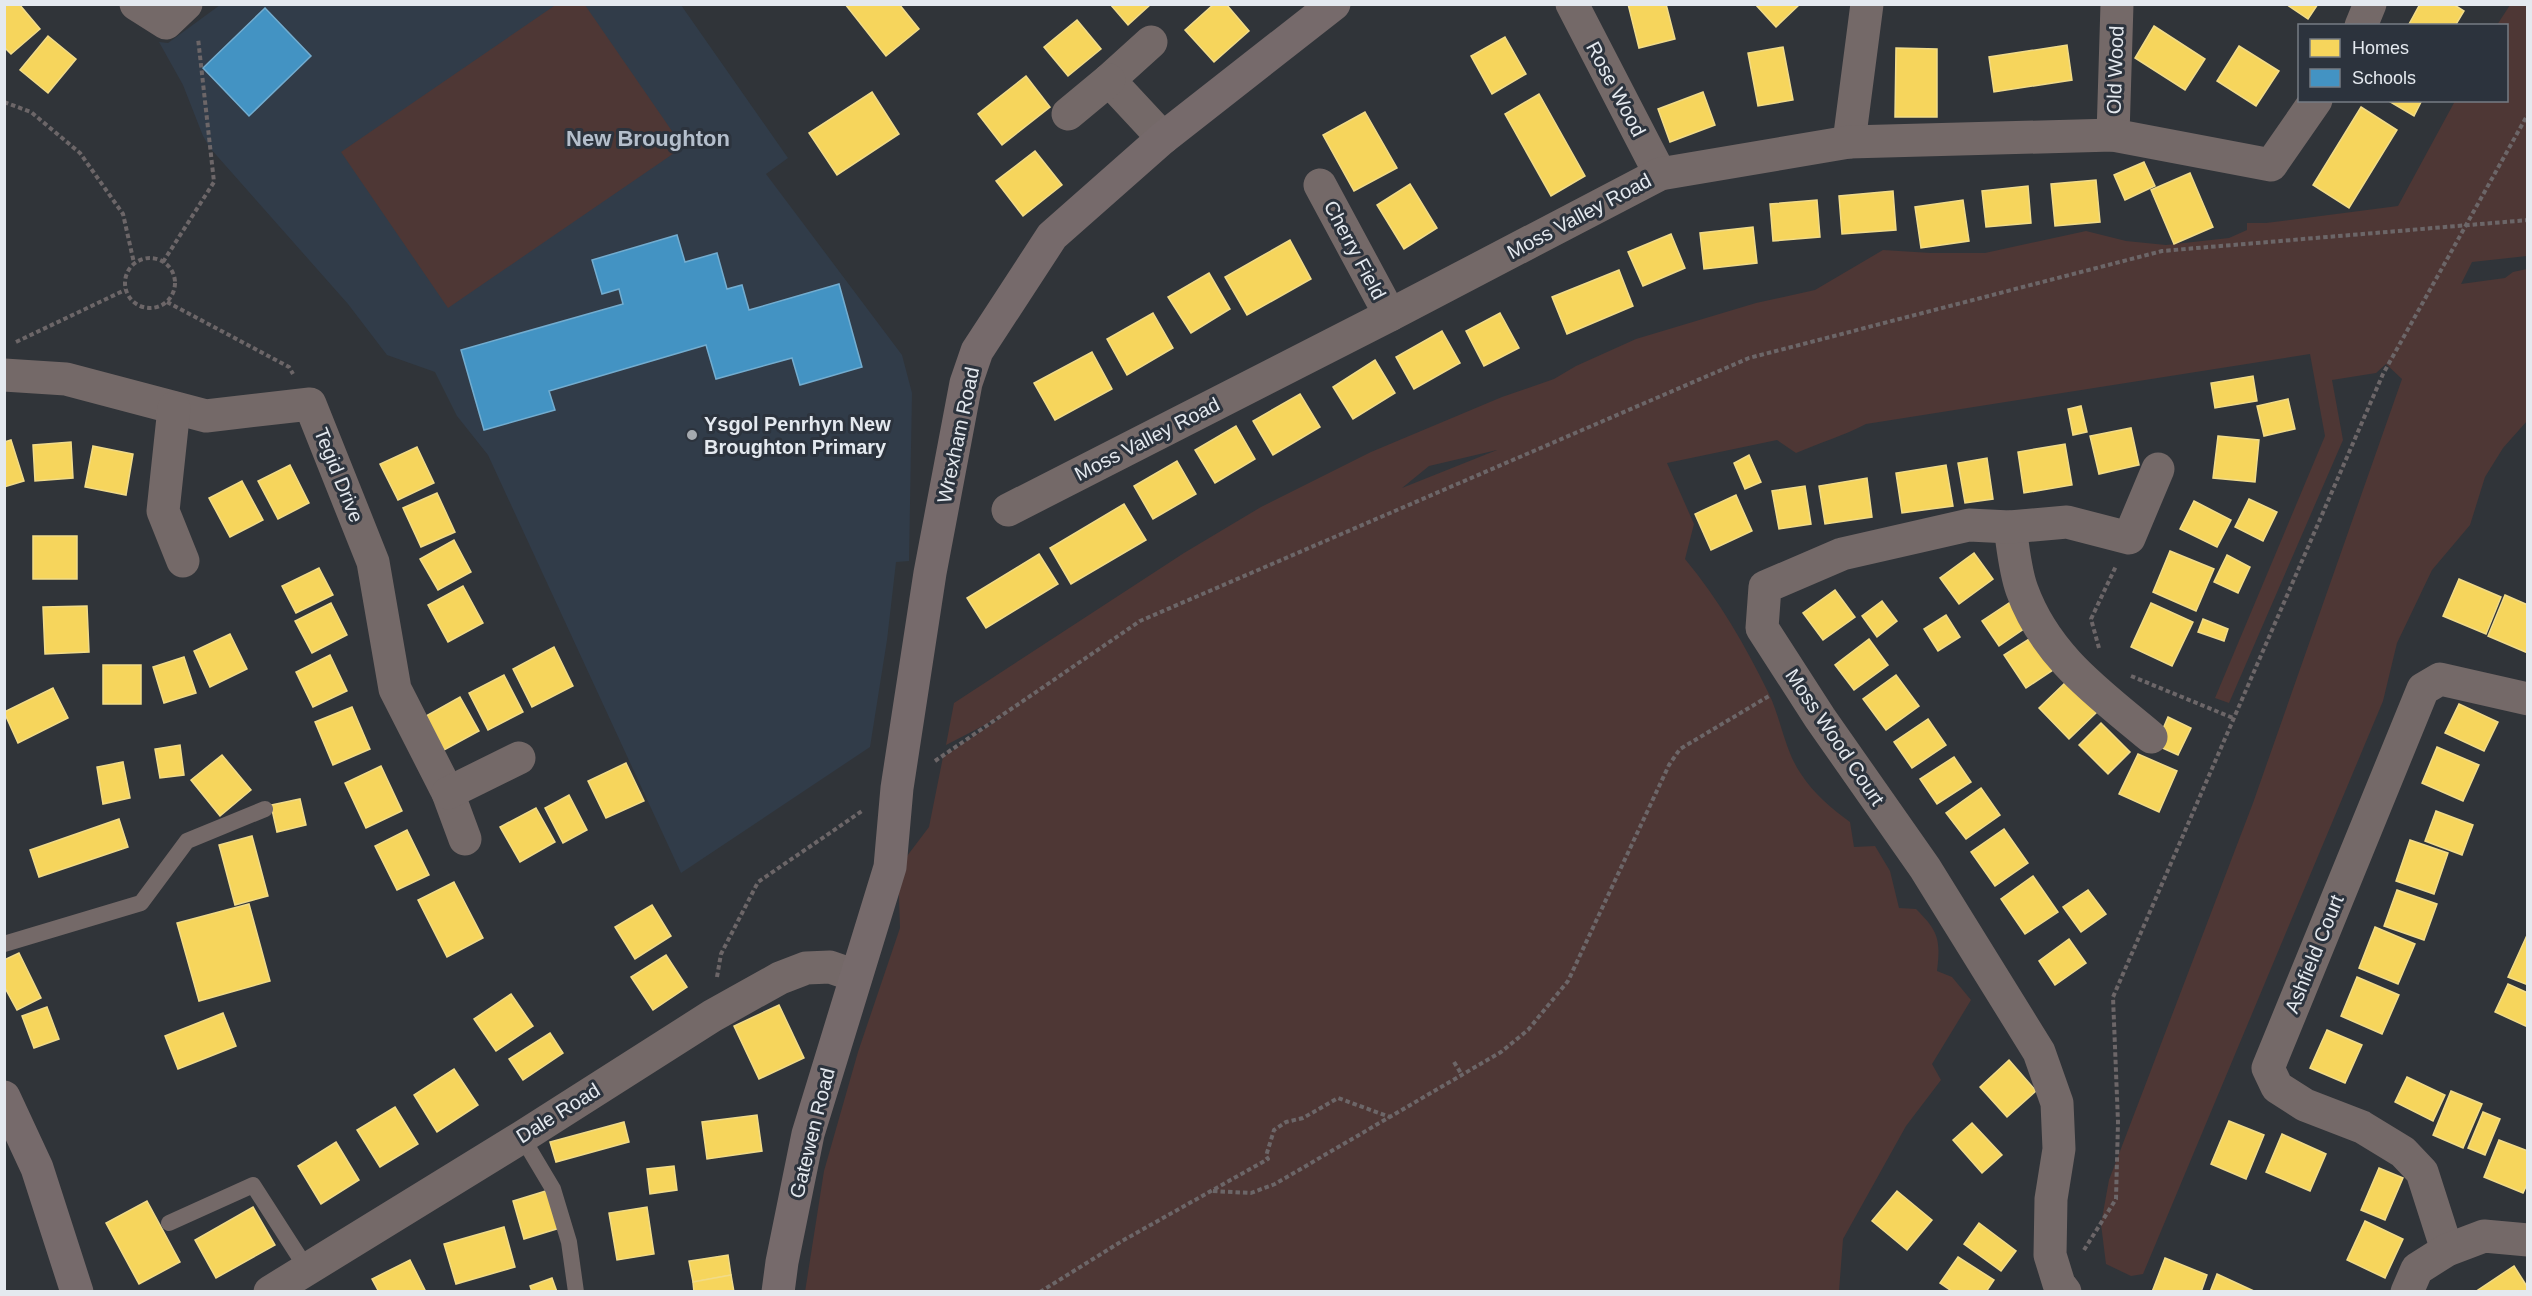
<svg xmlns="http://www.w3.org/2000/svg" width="2532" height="1296" font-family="Arial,sans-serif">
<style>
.built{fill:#313c49}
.green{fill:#4e3735;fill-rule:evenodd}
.homes{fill:#f6d55c;stroke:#f1db88;stroke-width:1.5}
.schools{fill:#4393c3;stroke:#73add0;stroke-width:1.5}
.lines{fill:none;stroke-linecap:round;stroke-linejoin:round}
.path{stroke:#6c6668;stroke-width:4;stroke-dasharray:4.5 3;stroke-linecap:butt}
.service{stroke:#746968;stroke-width:16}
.minor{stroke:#746968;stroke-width:33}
.secondary{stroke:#766a6b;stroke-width:33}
.poi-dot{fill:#a5aaaf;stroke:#2c333d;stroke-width:2}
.labels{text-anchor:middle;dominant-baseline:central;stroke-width:6;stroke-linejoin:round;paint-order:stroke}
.street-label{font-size:20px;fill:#e4e9ef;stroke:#2c333d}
.poi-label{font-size:20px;font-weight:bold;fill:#e4e9ef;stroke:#2c333d;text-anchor:start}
.quarter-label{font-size:22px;font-weight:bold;fill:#b5bfcc;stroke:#2c333d}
</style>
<rect width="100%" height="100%" fill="#303439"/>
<!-- built -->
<polygon class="built" points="220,5 681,5 788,158 766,174 902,355 912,393 909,561 896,562 887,640 870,747 681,873 488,455 457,416 435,372 387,355 348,304 210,148 203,136 183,85 159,42 168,43"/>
<!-- green -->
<g class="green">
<polygon points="557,4 585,5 683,147 448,308 341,152"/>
<path d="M 2510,5 L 2527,5 L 2527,256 L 2472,262 L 2461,284 L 2505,278 L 2513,272 L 2527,269 L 2527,421 L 2503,448 L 2485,477 L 2470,525 L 2432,570 L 2397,643 L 2383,701 L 2143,1274 L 2131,1276 L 2106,1264 L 2101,1224 L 2109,1180 L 2253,803 L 2402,379 L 2386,364 L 2376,373 L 2332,380 L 2343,440 L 2229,703 L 2215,698 L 2325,436 L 2310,354 L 1866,424 C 1843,436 1819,443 1796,453 L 1777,440 L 1667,463 L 1694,524 L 1685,559 C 1719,600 1745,645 1769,694 C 1781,719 1785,751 1801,774 C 1814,794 1831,808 1850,822 L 1854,847 L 1875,846 L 1890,871 L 1899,908 L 1916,909 C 1938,931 1941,939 1937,971 L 1952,977 L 1971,1000 L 1932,1064 L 1941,1080 L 1906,1126 L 1843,1239 L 1839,1291 L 805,1292 L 824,1171 L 858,1052 L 900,928 L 898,868 L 929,827 L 943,757 L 1006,714 L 946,745 L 954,703 L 1184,553 L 1261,507 L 1371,452 L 1502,397 L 1554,379 L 1576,366 L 1636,339 L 1756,303 L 1815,290 L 1883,250 L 1931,253 L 1985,253 L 2086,231 L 2126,241 L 2166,245 L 2229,238 L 2247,230 L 2247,223 L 2266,223 L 2398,206 L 2455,101 L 2506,100 L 2506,26 L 2497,25 ZM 1497,450 L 1402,488 L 1429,466 Z"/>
</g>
<!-- homes -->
<g class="homes">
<polygon points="4,4 19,4 40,29 11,54 4,47"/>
<polygon points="845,4 899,4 919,29 886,56"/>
<polygon points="1110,4 1151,4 1128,25"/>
<polygon points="1214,4 1226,4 1249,31 1214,62 1185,30"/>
<polygon points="1628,4 1666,4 1675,39 1639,48"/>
<polygon points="1755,4 1800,4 1776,27"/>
<polygon points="2286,4 2318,4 2308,19"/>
<polygon points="2420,4 2453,4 2464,11 2455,26 2408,26"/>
<polygon points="1077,20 1101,49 1068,76 1044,47"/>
<polygon points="2154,26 2205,59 2185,90 2135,58"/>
<polygon points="48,36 76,59 48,93 20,70"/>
<polygon points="1505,37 1526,74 1492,94 1471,56"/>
<polygon points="2067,45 2072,80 1994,92 1989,57"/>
<polygon points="2239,46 2279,71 2256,106 2217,81"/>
<polygon points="1783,47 1793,100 1758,106 1748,53"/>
<polygon points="1896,48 1937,49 1937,117 1895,117"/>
<polygon points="1026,76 1050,107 1002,145 978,114"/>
<polygon points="872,92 899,134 837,175 809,133"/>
<polygon points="1703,92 1715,125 1670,142 1658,109"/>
<polygon points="1539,94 1585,176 1551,196 1505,114"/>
<polygon points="2387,100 2422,100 2414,116"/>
<polygon points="2361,107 2397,130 2349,208 2313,185"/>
<polygon points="1365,112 1397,168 1354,191 1323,135"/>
<polygon points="1035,151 1062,185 1023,216 996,181"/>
<polygon points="2144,162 2155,186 2125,200 2114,175"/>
<polygon points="2190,173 2213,227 2174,244 2151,190"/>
<polygon points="2096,180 2100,222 2055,226 2051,184"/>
<polygon points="1410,184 1437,228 1404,249 1377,205"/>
<polygon points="2028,186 2031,223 1986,227 1982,191"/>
<polygon points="1893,191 1896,230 1842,234 1839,196"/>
<polygon points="1817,200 1820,237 1773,241 1770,204"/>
<polygon points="1963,200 1969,241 1921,248 1915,207"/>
<polygon points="1753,227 1757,263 1704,269 1700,233"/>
<polygon points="1671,234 1685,268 1643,286 1628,252"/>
<polygon points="1290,240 1311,279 1247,315 1225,277"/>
<polygon points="1619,270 1633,306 1567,334 1552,297"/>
<polygon points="1209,273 1230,309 1191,333 1168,297"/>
<polygon points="1153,313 1173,348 1127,375 1107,339"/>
<polygon points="1500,313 1519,348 1484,366 1466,331"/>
<polygon points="1442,331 1460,363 1414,389 1396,357"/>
<polygon points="1092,352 1112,389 1055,420 1034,383"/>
<polygon points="1375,360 1395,393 1353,419 1333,387"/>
<polygon points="2253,376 2257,401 2215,408 2211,383"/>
<polygon points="1300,394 1320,427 1273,455 1253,421"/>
<polygon points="2288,399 2295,429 2264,436 2257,406"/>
<polygon points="2081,406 2087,432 2073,435 2068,409"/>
<polygon points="1236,426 1255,459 1215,483 1195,450"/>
<polygon points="2131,428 2139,465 2099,474 2090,436"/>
<polygon points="2218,436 2259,440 2255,482 2213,478"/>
<polygon points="11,440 24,481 4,487 4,442"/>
<polygon points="71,442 73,478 35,481 33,445"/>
<polygon points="2065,444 2072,485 2024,493 2018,452"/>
<polygon points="93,446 133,454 126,495 85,487"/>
<polygon points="417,447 434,483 398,500 380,464"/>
<polygon points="1749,455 1761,482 1745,489 1734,463"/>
<polygon points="1987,458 1993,499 1965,503 1958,463"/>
<polygon points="1177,461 1196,494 1153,519 1134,486"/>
<polygon points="290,465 309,503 278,519 258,481"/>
<polygon points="1946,465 1953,506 1902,513 1896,473"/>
<polygon points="1867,478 1872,517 1825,524 1819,486"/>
<polygon points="242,481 263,520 230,537 209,498"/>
<polygon points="1805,486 1811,524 1779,529 1772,491"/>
<polygon points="437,493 455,532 421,547 403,508"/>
<polygon points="1736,495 1752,531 1711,550 1695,514"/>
<polygon points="2249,499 2277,512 2263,541 2235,527"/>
<polygon points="2194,501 2231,520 2217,547 2180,529"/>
<polygon points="1124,504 1146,540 1071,584 1050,548"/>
<rect x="33" y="536" width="44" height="43"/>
<polygon points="454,540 471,572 438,590 420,559"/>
<polygon points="2170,551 2214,569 2196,611 2153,592"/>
<polygon points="1974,553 1993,579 1959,604 1940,578"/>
<polygon points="1039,554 1058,584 986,628 967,598"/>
<polygon points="2227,555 2250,567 2238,593 2214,582"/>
<polygon points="319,568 333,595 296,613 282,586"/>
<polygon points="2459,579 2501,597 2486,634 2443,616"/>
<polygon points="463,586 483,623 448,642 428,605"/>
<polygon points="1835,590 1855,617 1823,640 1803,613"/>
<polygon points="2505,595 2528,605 2528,653 2488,636"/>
<polygon points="2015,599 2031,624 1999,646 1982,621"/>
<polygon points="1882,601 1897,621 1877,637 1862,616"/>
<polygon points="331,603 347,635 312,653 295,621"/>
<polygon points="2151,603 2193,622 2172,666 2131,647"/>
<polygon points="87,606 89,652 45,654 43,607"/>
<polygon points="1946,615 1960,637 1938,651 1924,629"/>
<polygon points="2203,619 2228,629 2224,641 2198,632"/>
<polygon points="230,634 247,669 210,687 194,651"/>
<polygon points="2034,636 2056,668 2026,688 2004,655"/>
<polygon points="1869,639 1888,665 1854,690 1835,665"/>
<polygon points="554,647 573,686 532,707 513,669"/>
<polygon points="330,655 347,691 313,707 296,672"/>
<polygon points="184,657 196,693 164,703 153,667"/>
<rect x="103" y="665" width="38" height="39"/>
<polygon points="504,675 523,712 488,730 469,693"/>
<polygon points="1896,675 1919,706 1886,730 1863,699"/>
<polygon points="2068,680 2098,711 2069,739 2039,708"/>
<polygon points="53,688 68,718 18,743 4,712"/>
<polygon points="460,697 479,731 444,750 426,716"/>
<polygon points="2459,704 2498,722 2484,751 2445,733"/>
<polygon points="352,707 370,749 333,765 315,722"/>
<polygon points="2168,717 2191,728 2178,755 2156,745"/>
<polygon points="1928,719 1946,745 1912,768 1894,742"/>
<polygon points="2101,723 2130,752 2108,774 2079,745"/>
<polygon points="180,745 184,775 160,778 155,749"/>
<polygon points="2437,747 2479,765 2463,801 2422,783"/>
<polygon points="2138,754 2177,771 2159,812 2119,794"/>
<polygon points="222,755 251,790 220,816 191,780"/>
<polygon points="1954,757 1971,782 1937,804 1920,779"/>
<polygon points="123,762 130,798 103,804 97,767"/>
<polygon points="626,763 644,801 606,818 588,781"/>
<polygon points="381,766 402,811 366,828 345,783"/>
<polygon points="1981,788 2000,815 1966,839 1946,813"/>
<polygon points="569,795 587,830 563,843 545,808"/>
<polygon points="300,799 306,825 277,832 271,805"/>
<polygon points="536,808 555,842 520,862 500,827"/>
<polygon points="2436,811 2473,825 2462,855 2425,841"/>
<polygon points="119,819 128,847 39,877 30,850"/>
<polygon points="2004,829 2028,863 1995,886 1971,852"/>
<polygon points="407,830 429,875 397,890 375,846"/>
<polygon points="252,836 268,896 235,905 219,845"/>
<polygon points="2410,840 2448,853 2434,894 2396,881"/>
<polygon points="2033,876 2058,912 2025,934 2001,899"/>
<polygon points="454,882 483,938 447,957 418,900"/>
<polygon points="2088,890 2106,914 2081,932 2063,907"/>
<polygon points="2397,890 2437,904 2424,940 2384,926"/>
<polygon points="249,904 270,981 199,1001 177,923"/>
<polygon points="652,905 671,936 635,959 615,927"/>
<polygon points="2375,927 2415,944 2398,984 2359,968"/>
<polygon points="2528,933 2528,985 2508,977"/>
<polygon points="2069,939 2086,963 2055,985 2039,961"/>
<polygon points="19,953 41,998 17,1010 4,986 4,960"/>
<polygon points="666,955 687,987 653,1010 631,977"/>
<polygon points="2357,977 2399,995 2382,1034 2341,1016"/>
<polygon points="2508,984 2528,993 2528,1027 2495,1012"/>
<polygon points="511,994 533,1026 496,1051 474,1019"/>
<polygon points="779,1005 804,1058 759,1079 734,1026"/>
<polygon points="47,1007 59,1039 34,1048 22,1016"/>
<polygon points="223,1013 236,1046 178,1069 165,1036"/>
<polygon points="2327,1030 2362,1045 2345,1083 2310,1068"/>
<polygon points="550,1033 563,1053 523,1080 509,1059"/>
<polygon points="2009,1060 2036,1091 2007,1117 1980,1087"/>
<polygon points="454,1069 478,1105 437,1132 414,1095"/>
<polygon points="2407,1077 2445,1095 2433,1121 2395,1102"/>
<polygon points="2451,1091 2482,1104 2463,1148 2433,1135"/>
<polygon points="395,1107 418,1144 380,1167 357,1130"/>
<polygon points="2483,1112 2500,1119 2485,1155 2468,1148"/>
<polygon points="757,1115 762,1151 707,1159 702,1122"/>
<polygon points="2229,1121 2264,1135 2246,1179 2211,1164"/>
<polygon points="624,1122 629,1142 556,1162 550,1142"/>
<polygon points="1972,1123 2002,1155 1982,1173 1953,1140"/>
<polygon points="2282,1134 2326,1154 2310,1191 2266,1172"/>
<polygon points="2499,1140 2528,1151 2528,1182 2523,1193 2484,1177"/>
<polygon points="336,1142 359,1180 321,1204 298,1166"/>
<polygon points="674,1166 677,1190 650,1194 647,1169"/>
<polygon points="2379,1168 2403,1178 2385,1220 2361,1210"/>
<polygon points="549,1190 560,1228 524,1239 513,1201"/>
<polygon points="1897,1191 1932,1220 1907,1250 1872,1221"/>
<polygon points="147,1201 180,1262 139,1284 106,1223"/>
<polygon points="253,1207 275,1245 216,1278 195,1240"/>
<polygon points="647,1207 654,1254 617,1260 609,1213"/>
<polygon points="2365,1221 2403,1239 2385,1278 2347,1260"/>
<polygon points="1979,1223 2016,1251 2001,1271 1964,1244"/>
<polygon points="504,1227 515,1267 456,1284 444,1244"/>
<polygon points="728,1255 731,1275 693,1282 689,1261"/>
<polygon points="1958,1257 1994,1280 1986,1292 1953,1292 1940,1283"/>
<polygon points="2165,1258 2207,1275 2201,1292 2152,1292"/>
<polygon points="410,1260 426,1292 379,1292 372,1279"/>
<polygon points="2514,1266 2528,1288 2528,1292 2475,1292"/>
<polygon points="2217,1274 2256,1292 2210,1292"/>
<polygon points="731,1275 734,1292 694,1292 693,1282"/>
<polygon points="552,1278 557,1292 532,1292 530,1286"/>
</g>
<!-- schools -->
<g class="schools">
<polygon points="265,8 311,56 249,116 203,68"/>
<polygon points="677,235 685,262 717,253 727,289 742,285 749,310 839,284 862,367 800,385 792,358 716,379 706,345 549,391 555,410 484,430 461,350 623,304 619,289 602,294 592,260"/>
</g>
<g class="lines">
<!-- path -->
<g class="path">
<polyline points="4,102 31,112 80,153 123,214 134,263"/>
<circle cx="150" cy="283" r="25"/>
<polyline points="163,262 214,182 198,38"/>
<polyline points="167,302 289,367 293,374"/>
<polyline points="16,342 125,290"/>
<polyline points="2099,648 2091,619 2116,566"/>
<polyline points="2131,676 2233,718"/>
<polyline points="935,761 1140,621 1749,358 2162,251 2528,220"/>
<polyline points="717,977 721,954 758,882 862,811"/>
<polyline points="1454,1062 1462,1075"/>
<polyline points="1213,1191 1251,1193 1275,1184 1501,1052 1528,1030 1568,981 1669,765 1680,749 1769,696"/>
<polyline points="2084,1250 2116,1199 2118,1122 2113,997 2383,374 2528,114"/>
<polyline points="1040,1292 1122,1241 1268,1159 1266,1156 1274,1130 1286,1122 1303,1118 1338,1098 1390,1117"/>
</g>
<!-- service -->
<g class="service">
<polyline points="4,944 141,903 187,841 265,809"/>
<polyline points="522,1137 553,1189 569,1242 576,1292"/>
<polyline points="169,1223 253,1185 307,1269"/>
</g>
<!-- minor -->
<g class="minor">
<polyline points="136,4 166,23 186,4"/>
<polyline points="1572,4 1660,174"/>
<polyline points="2361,26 2370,4"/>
<polyline points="1151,42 1109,80 1163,138"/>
<polyline points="1068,114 1109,80"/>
<polyline points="2113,135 2117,4"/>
<polyline points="1849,142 1867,4"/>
<polyline points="1320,185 1390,315"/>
<polyline points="4,375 66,379 206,416 310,404 373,562 395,689 448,793 465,839"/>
<polyline points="174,408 163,511 183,561"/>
<polyline points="1008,510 1390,315 1660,174 1849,142 2113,135 2271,165 2316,100"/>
<path d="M 2010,527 C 2013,547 2015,571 2022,590 C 2046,657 2100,694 2151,737"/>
<polyline points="448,793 519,758"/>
<polyline points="2447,1250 2422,1172 2403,1152 2362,1127 2305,1105 2277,1087 2268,1068 2423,689 2440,679 2528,699"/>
<polyline points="270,1292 522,1137 712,1016 780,978 806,968 830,967 856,976"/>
<polyline points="2065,1292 2059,1284 2050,1255 2051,1199 2059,1149 2057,1103 2039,1052 1925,868 1820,718 1762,628 1765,587 1842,554 1969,525 2010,527 2067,522 2129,538 2158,469"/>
<polyline points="2407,1292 2417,1269 2447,1250 2484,1236 2528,1240"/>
</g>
<!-- secondary -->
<g class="secondary">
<polyline points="4,1097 37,1168 77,1292"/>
<polyline points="778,1292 782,1262 808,1134 890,867 897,788 930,573 966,383 977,351 1052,236 1163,138 1334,4"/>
</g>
</g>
<!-- markers -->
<circle class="poi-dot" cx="692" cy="435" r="6"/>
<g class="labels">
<!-- street labels -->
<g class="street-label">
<text transform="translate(2115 70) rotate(-88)">Old Wood</text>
<text transform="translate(1616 89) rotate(62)">Rose Wood</text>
<text transform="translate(1579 216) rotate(-28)">Moss Valley Road</text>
<text transform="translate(1355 250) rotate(62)">Cherry Field</text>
<text transform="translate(958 435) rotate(-78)">Wrexham Road</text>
<text transform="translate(1147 439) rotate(-27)">Moss Valley Road</text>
<text transform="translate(339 475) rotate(68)">Tegid Drive</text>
<text transform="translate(1835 737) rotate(56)">Moss Wood Court</text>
<text transform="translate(2314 954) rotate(-68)">Ashfield Court</text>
<text transform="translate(558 1113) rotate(-32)">Dale Road</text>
<text transform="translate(812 1133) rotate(-76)">Gatewen Road</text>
</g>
<!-- poi labels -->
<g class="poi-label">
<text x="704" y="424">Ysgol Penrhyn New<tspan x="704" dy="23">Broughton Primary</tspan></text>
</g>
<!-- quarter labels -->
<g class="quarter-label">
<text x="648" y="138">New Broughton</text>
</g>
</g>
<!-- border -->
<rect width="2532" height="1296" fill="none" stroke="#e4e9ef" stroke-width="12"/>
<!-- legend -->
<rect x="2298" y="24" width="210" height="78" fill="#2c333d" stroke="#767c84" stroke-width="1.5"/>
<rect x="2310" y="39" width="30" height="18" fill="#f6d55c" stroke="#767c84" stroke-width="1.5"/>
<text x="2352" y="54" font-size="18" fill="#e4e9ef">Homes</text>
<rect x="2310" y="69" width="30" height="18" fill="#4393c3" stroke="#767c84" stroke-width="1.5"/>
<text x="2352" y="84" font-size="18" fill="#e4e9ef">Schools</text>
</svg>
